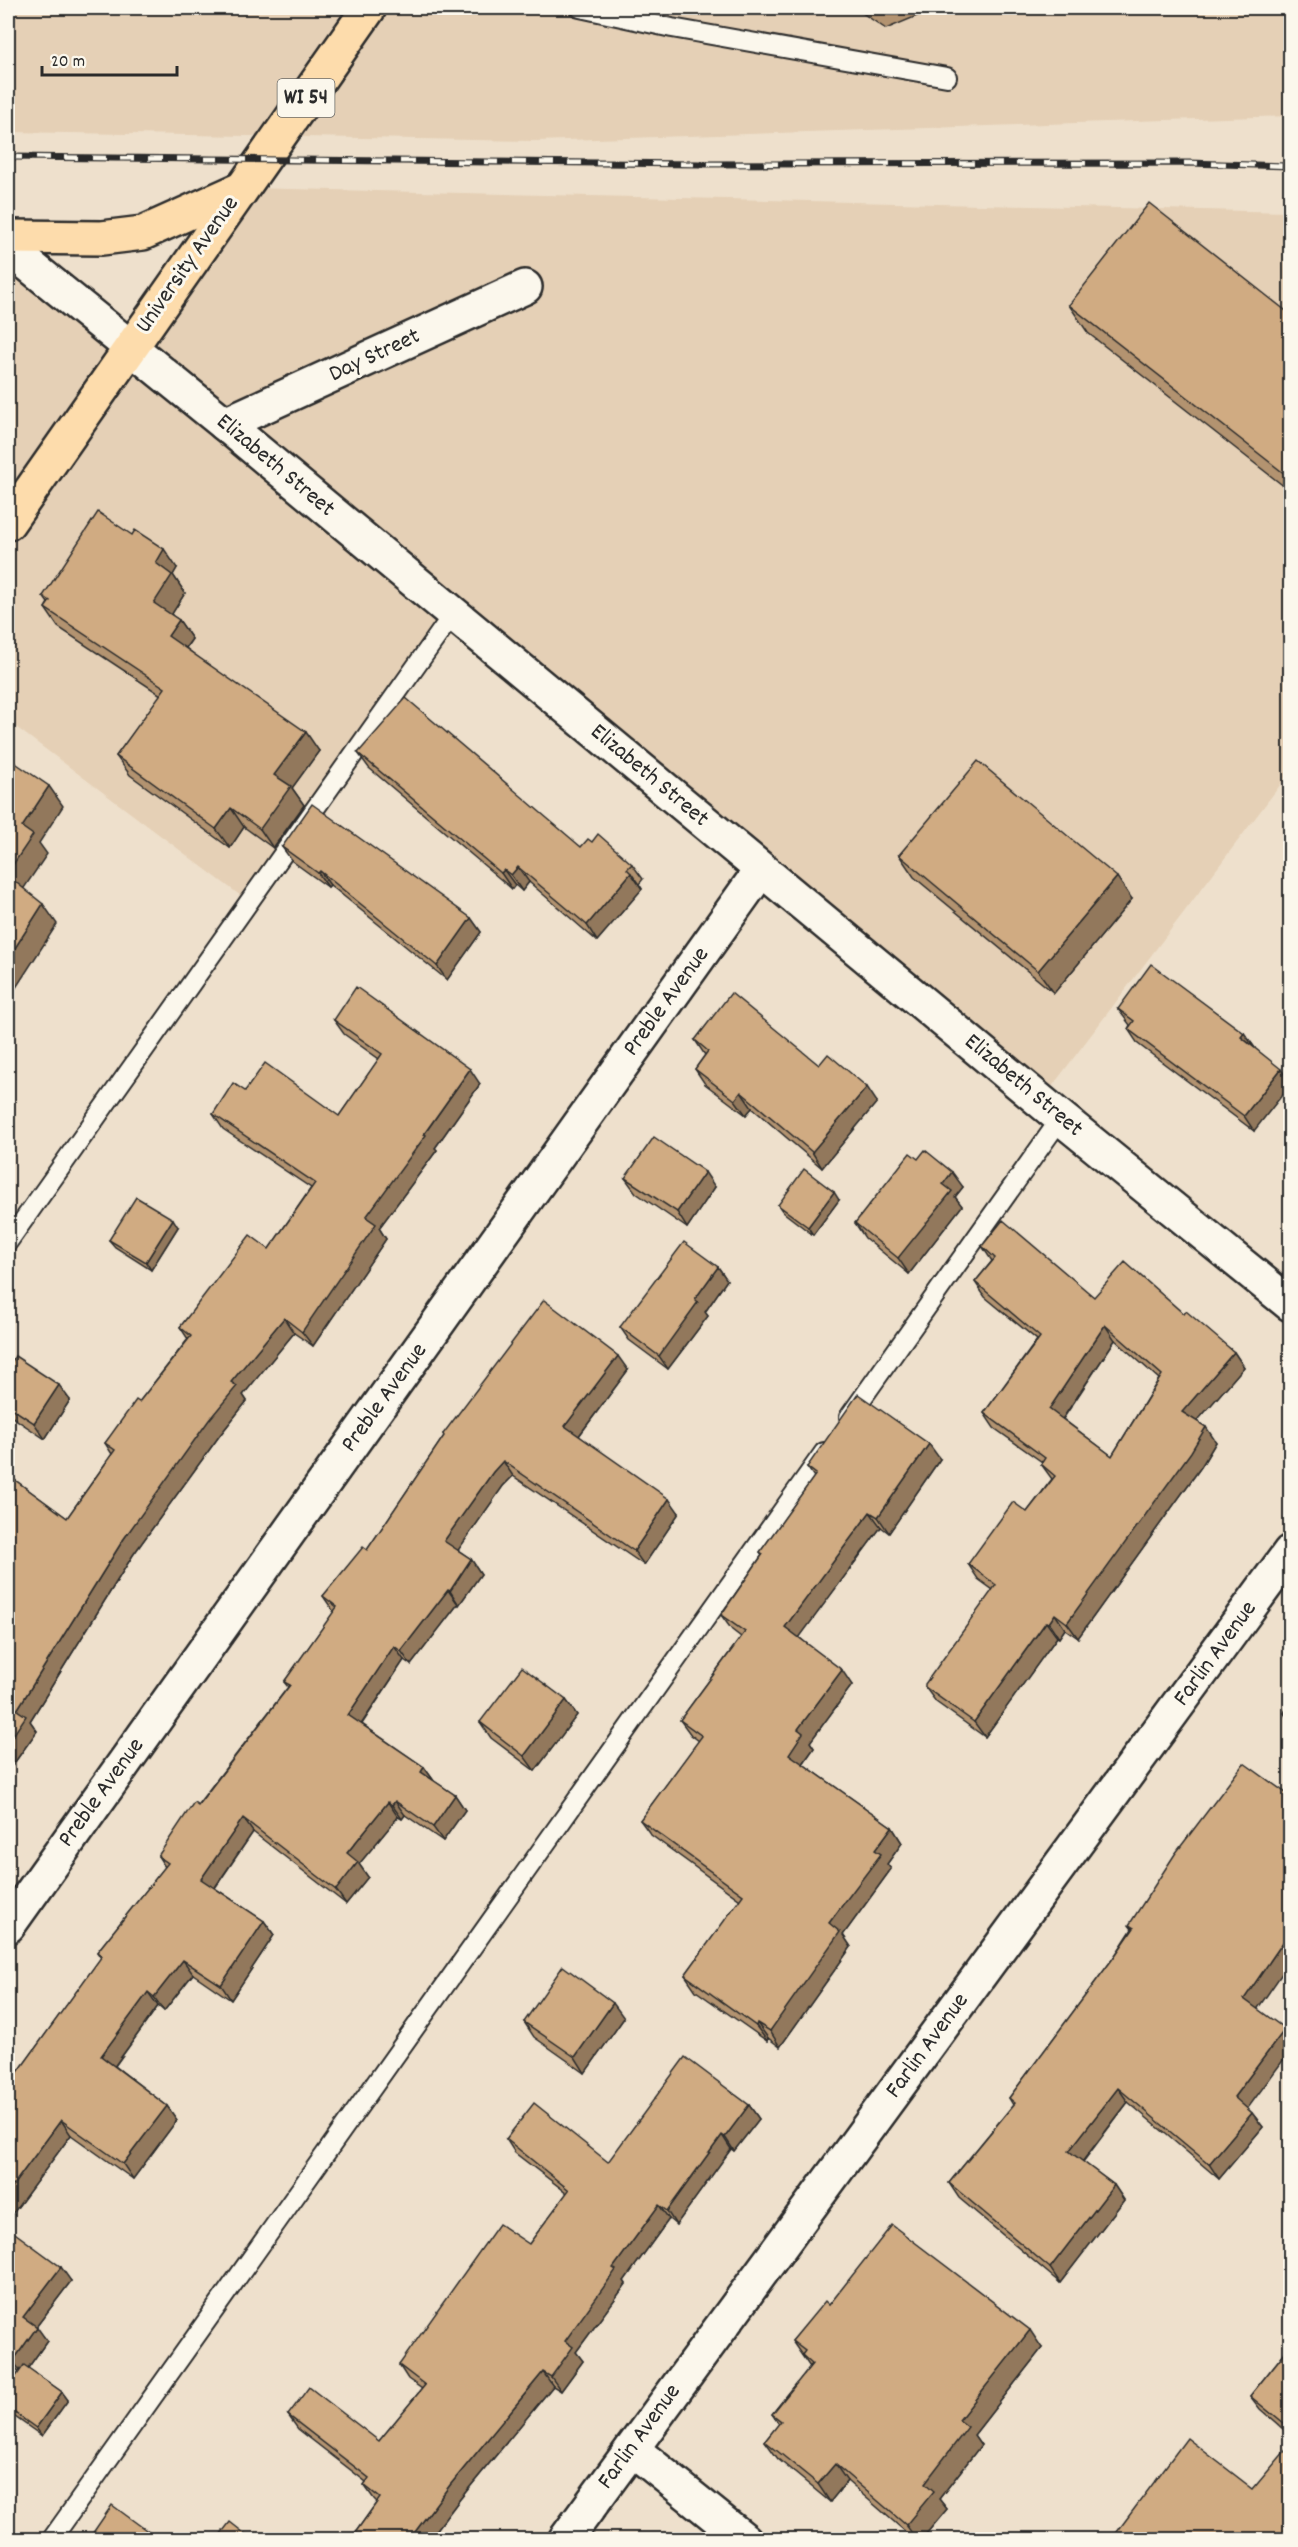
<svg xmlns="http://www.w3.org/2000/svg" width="1298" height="2547" font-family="Dekko,sans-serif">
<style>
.built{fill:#e5d0b6}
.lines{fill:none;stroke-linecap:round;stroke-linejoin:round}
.lane-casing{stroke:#2b2b2b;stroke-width:22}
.street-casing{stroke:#2b2b2b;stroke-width:38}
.primary-casing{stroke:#2b2b2b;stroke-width:38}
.lane{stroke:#fbf7ec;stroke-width:18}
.street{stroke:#fbf7ec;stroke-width:33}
.primary{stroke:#fddcac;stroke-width:33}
.rail-casing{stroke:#2b2b2b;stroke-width:7}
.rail{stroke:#fbf7ec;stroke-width:4.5;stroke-dasharray:14;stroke-linecap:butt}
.wall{fill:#b39370;stroke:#2b2b2b;stroke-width:1.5;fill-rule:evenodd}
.shaded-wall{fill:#92785b;stroke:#2b2b2b;stroke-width:1.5}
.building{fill:#d0ab82;stroke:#2b2b2b;stroke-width:1.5;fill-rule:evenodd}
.labels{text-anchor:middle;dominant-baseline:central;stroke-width:6;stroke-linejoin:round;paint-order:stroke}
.shield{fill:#fbf7ec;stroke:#696865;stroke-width:1.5}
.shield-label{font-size:22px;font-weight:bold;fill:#2b2b2b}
.street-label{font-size:24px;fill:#2b2b2b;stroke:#fbf7ec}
</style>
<rect width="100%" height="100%" fill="#eee0cc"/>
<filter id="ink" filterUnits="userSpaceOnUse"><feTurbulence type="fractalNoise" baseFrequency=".0167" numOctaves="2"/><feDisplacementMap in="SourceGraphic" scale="12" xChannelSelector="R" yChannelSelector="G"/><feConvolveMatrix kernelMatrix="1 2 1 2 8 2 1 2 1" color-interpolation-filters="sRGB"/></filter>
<g filter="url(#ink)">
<!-- built -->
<g class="built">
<polygon points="8,8 1290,8 1290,116 536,141 8,132"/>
<polygon points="242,188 1290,212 1290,772 1041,1101 453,615 249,902 8,721 8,248 130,348"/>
</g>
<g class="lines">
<defs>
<g id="lane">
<polyline points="580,8 672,28 947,77"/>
<polyline points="8,1242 453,614"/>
<polyline points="849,1417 1061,1118"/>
<polyline points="51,2540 824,1452"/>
</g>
<g id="street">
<polyline points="8,248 225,424 1061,1118 1290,1304"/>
<polyline points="225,424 525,287"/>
<polyline points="8,1926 761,870"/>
<polyline points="632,2449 745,2540"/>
<polyline points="565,2540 1290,1552"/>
</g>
<g id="primary">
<polyline points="8,237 102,238 143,233 241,189"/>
<polyline points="8,523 369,8"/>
</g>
</defs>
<!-- lane casing -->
<use href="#lane" class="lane-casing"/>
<!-- street casing -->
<use href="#street" class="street-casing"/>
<!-- primary casing -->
<use href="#primary" class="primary-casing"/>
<!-- lane -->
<use href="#lane" class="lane"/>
<!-- street -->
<use href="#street" class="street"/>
<!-- primary -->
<use href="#primary" class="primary"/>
<defs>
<polyline id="rail" points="8,157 700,164 1189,163 1290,166"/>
</defs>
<!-- rail casing -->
<use href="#rail" class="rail-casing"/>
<!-- rail -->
<use href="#rail" class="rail"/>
</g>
<!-- wall -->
<g class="wall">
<polygon points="855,8 936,8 886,29"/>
<polygon points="1069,305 1290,314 1290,491 1088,333"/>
<polygon points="177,568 173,575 185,593 171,615 179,620 192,639 186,648 319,751 292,788 304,805 273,848 244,827 230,848 130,775 116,756 161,695 58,627 45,608 48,603 43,596"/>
<polygon points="358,753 581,847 592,842 632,864 643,879 639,884 642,889 597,941 529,882 522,891 515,885 512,889 369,768"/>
<polygon points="282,847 471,918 481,932 447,980 330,885 328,887 292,861"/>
<polygon points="899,855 1132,899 1054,993 914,877"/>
<polygon points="1118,1009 1244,1033 1255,1048 1254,1131 1138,1044 1128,1029 1130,1025"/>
<polygon points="334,1020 480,1084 435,1148 437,1150 379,1228 386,1239 313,1346 294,1333 243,1395 247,1401 220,1435 133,1555 30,1721 37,1731 10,1769 8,1768 8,1475 67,1518 112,1454 105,1443 139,1402 188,1339 180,1327 269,1249 311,1188 223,1129 213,1114 245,1091 339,1116 379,1059 344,1034"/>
<polygon points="695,1040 819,1065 877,1102 822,1168 752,1108 746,1115 705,1084 695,1069 705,1055"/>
<polygon points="918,1159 963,1187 955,1197 962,1206 909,1274 865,1238 855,1223"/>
<polygon points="625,1178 715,1187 687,1228 636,1193"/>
<polygon points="839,1200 813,1235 783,1212 778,1205"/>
<polygon points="178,1227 151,1270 115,1247 109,1240"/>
<path d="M 982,1246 L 1094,1297 L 1184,1314 L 1234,1352 L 1244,1367 L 1197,1421 L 1216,1442 L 1201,1467 L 1078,1638 L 1065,1629 L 1059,1638 L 1057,1637 L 985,1737 L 936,1702 L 925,1687 L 993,1590 L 978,1579 L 968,1564 L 1027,1512 L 1052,1479 L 1041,1464 L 1042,1462 L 994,1428 L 984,1413 L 1037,1340 L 985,1297 L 975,1282 L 992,1261 ZM 1115,1340 L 1159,1379 L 1112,1456 L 1063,1419 Z"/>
<polygon points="718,1267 727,1280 705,1312 708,1316 668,1369 629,1340 620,1327"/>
<polygon points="8,1368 70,1400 45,1439 8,1414"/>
<polygon points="628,1370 579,1436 679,1513 644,1565 513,1476 503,1486 458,1550 471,1559 481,1574 459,1605 458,1604 411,1665 404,1660 362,1724 424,1767 434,1781 455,1795 465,1810 443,1841 405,1815 402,1819 398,1817 359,1864 368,1877 346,1904 253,1832 215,1888 264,1921 274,1935 231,2000 193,1974 164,2011 158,2006 115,2066 167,2106 177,2120 133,2179 71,2135 8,2220 8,2086 101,1958 97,1952 165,1867 158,1856 288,1687 284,1682 334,1612 323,1596 367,1550 444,1436 443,1434"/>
<polygon points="940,1459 889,1533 881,1527 799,1637 852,1685 810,1742 814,1748 803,1764 892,1827 902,1843 887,1864 891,1869 843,1935 851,1947 780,2047 768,2038 767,2041 696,1991 685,1975 740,1900 651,1835 640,1820 699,1741 691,1735 680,1720 741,1637 732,1630 721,1615 762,1555 760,1552 814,1477 807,1467"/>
<polygon points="566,1700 577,1715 535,1771 491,1738 480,1722"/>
<polygon points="1290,1703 1290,1723 1284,1713"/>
<polygon points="1129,1925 1258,2009 1247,2108 1252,2113 1263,2127 1219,2179 1128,2102 1083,2162 1114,2185 1124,2200 1060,2283 959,2198 949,2183 1013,2105 1009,2098 1114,1957 1132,1929"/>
<polygon points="624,2018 585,2073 534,2037 524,2022"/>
<polygon points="749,2105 759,2119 734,2151 731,2149 676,2225 669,2219 624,2281 626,2284 576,2352 583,2361 561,2391 553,2386 460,2499 429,2540 350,2540 377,2502 374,2499 364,2485 366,2482 298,2429 288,2415 379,2441 422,2389 408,2379 399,2365 529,2244 567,2193 515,2153 506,2139 608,2162"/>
<polygon points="8,2228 71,2281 36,2327 47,2341 28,2368 62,2392 68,2400 42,2436 8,2412 8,2388 19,2372 8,2365"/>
<polygon points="829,2305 1042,2348 974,2435 981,2445 939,2499 947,2509 921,2540 915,2540 847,2481 830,2502 778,2459 765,2441 779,2424 772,2414 810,2367 792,2341"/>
<polygon points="1290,2346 1290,2435 1260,2409 1250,2396"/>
</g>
<!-- shaded-wall -->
<g class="shaded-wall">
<polygon points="164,549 177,568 173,575 185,593 167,622 154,603 156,563"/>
<polygon points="179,620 192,639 181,654 168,636"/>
<polygon points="306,732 319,751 292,788 304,805 273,848 260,829 274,775"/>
<polygon points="49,786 63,806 39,843 47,854 20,894 8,877 8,872 22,827"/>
<polygon points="231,808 244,827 230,848 216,829"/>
<polygon points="518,867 529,882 522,891 511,875"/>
<polygon points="504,870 515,885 512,889 501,873"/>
<polygon points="320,871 330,885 328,887 318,873"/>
<polygon points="631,873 642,889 597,941 587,925"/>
<polygon points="1117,877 1132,899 1054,993 1038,971"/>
<polygon points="43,904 57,924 8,1000 8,959"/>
<polygon points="471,918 481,932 447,980 437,966"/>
<polygon points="1244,1033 1255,1048 1241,1037"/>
<polygon points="470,1069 480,1084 435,1148 437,1150 379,1228 386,1239 313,1346 302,1332 366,1217"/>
<polygon points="1281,1069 1290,1083 1290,1085 1254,1131 1244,1116"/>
<polygon points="867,1087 877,1102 822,1168 812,1152"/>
<polygon points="741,1092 752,1108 746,1115 735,1100"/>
<polygon points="705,1172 715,1187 687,1228 677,1212"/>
<polygon points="952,1172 963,1187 955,1197 962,1206 909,1274 898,1258 943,1184"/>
<polygon points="834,1192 839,1200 813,1235 808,1227"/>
<polygon points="173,1219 178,1227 151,1270 146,1262"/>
<polygon points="718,1267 727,1280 705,1312 708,1316 668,1369 659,1356 695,1299"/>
<polygon points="284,1318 294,1333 243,1395 247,1401 220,1435 133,1555 30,1721 37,1731 10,1769 8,1766 8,1743 17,1710 123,1540 231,1382"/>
<polygon points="1105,1325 1115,1340 1059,1424 1049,1409"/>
<polygon points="1234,1352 1244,1367 1192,1427 1182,1412"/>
<polygon points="618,1356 628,1370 575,1441 565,1426"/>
<polygon points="59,1385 70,1400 45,1439 34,1423"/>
<polygon points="1206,1427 1216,1442 1201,1467 1078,1638 1067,1623"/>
<polygon points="929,1444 940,1459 889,1533 878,1517"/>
<polygon points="503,1461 513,1476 503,1486 454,1556 444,1541 493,1472"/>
<polygon points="669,1499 679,1513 644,1565 634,1551"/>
<polygon points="870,1512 881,1527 796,1642 785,1627"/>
<polygon points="471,1559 481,1574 459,1605 450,1591"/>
<polygon points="448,1590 458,1604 411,1665 401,1651"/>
<polygon points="1055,1614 1065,1629 1059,1638 1049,1623"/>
<polygon points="1046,1622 1057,1637 985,1737 974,1722"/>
<polygon points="394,1646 404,1660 358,1729 348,1715"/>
<polygon points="842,1670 852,1685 810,1742 814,1748 799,1769 789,1754 798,1729"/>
<polygon points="566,1700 577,1715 535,1771 524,1756"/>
<polygon points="424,1767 434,1781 421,1772"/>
<polygon points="455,1795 465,1810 443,1841 433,1827"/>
<polygon points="395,1801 405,1815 402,1819 392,1805"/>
<polygon points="388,1802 398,1817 359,1864 368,1877 346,1904 336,1890 347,1853"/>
<polygon points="243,1818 253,1832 211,1893 201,1879"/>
<polygon points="892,1827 902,1843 887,1864 891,1869 843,1935 851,1947 780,2047 770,2031 829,1923 875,1850"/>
<polygon points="264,1921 274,1935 231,2000 221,1985"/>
<polygon points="1290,1932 1290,1962 1254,2014 1244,1999"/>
<polygon points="183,1960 193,1974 164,2011 154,1997"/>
<polygon points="148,1992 158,2006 111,2071 101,2056"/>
<polygon points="613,2003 624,2018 585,2073 575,2057"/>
<polygon points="757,2023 768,2038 767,2041 756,2026"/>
<polygon points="1285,2029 1290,2037 1290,2051 1245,2112 1234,2097"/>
<polygon points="1118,2088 1128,2102 1079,2166 1069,2151"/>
<polygon points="749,2105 759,2119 734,2151 725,2137"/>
<polygon points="167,2106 177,2120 133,2179 123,2164"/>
<polygon points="1252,2113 1263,2127 1219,2179 1209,2164"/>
<polygon points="61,2120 71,2135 8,2220 8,2192"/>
<polygon points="722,2135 731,2149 676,2225 667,2211"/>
<polygon points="1114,2185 1124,2200 1060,2283 1050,2268"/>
<polygon points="659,2205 669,2219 624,2281 626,2284 576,2352 583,2361 561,2391 551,2377 565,2341 613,2268"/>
<polygon points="61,2267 71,2281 33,2331 23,2317"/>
<polygon points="37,2327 47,2341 23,2375 13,2361"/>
<polygon points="1030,2330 1042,2348 974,2435 981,2445 939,2499 947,2509 921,2540 917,2540 906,2525 925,2483 959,2420"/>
<polygon points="543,2372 553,2386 460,2499 429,2540 409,2540 450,2485"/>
<polygon points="62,2392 68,2400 42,2436 36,2428"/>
<polygon points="835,2464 847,2481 830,2502 818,2484"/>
</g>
<!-- building -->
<g class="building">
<polygon points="1149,203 1290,314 1290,478 1069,305"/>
<polygon points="98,512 132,535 135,530 164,549 156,563 172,575 154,603 179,620 168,636 306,732 274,775 291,786 260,829 231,808 216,829 116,756 165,688 45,608 50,601 43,596"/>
<polygon points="406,698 581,847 588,839 592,842 598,834 632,864 627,869 631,873 587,925 518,867 511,875 504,870 501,873 358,753"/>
<polygon points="8,758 49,786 22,827 33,835 8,872"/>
<polygon points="978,761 1117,877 1038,971 899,855"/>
<polygon points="312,804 471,918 437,966 320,871 318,873 282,847"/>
<polygon points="8,876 43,904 8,959"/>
<polygon points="1151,964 1244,1033 1241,1037 1281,1069 1244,1116 1128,1029 1134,1021 1118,1009"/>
<polygon points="356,987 470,1069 424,1134 426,1135 366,1217 376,1224 302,1332 284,1318 231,1382 237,1386 209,1420 123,1540 17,1710 26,1716 8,1743 8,1475 67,1518 115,1450 105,1443 136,1400 139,1402 191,1336 180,1327 250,1235 269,1249 315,1183 213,1114 233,1083 245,1091 265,1063 339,1116 382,1054 334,1020"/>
<polygon points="731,993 819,1065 828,1054 867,1087 812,1152 741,1092 735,1100 695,1069 708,1051 695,1040"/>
<polygon points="654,1137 705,1172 677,1212 625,1178"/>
<polygon points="925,1150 952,1172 943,1184 952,1191 898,1258 855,1223 910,1153 918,1159"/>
<polygon points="804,1169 834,1192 808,1227 778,1205"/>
<polygon points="136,1197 173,1219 146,1262 109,1240"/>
<path d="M 1003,1220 L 1094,1297 L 1125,1262 L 1184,1314 L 1186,1311 L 1234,1352 L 1182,1412 L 1206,1427 L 1191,1452 L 1067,1623 L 1055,1614 L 1049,1623 L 1046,1622 L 974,1722 L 925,1687 L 925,1684 L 996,1585 L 968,1564 L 1013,1502 L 1027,1512 L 1055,1476 L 1041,1464 L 1045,1458 L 984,1413 L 1040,1337 L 975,1282 L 995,1258 L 982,1246 ZM 1105,1325 L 1162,1375 L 1112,1456 L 1049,1409 Z"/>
<polygon points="684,1242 718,1267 695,1299 698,1302 659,1356 620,1327"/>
<polygon points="544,1300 618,1356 565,1426 669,1499 634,1551 503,1461 493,1472 444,1541 471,1559 450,1591 448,1590 401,1651 394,1646 348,1715 424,1767 421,1772 455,1795 433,1827 395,1801 392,1805 388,1802 347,1853 358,1862 336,1890 243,1818 201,1879 264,1921 221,1985 183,1960 154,1997 148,1992 101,2056 167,2106 123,2164 61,2120 8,2192 8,2086 102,1956 97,1952 168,1863 158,1856 194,1802 198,1805 290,1685 284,1682 337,1607 323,1596 363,1547 367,1550 444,1436 443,1434"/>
<polygon points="15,1356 59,1385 34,1423 8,1406 8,1368"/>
<polygon points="858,1394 929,1444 878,1517 870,1512 785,1627 842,1670 798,1729 803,1733 789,1754 892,1827 875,1850 881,1854 829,1923 840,1932 770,2031 757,2023 756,2026 685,1975 743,1895 640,1820 702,1736 680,1720 745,1632 721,1615 763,1554 760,1552 816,1474 807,1467"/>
<polygon points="522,1667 566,1700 524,1756 480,1722"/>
<polygon points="1290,1703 1290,1718 1284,1713"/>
<polygon points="1244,1763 1290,1796 1290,1932 1244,1999 1285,2029 1234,2097 1252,2113 1209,2164 1118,2088 1069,2151 1114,2185 1050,2268 949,2183 1015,2103 1009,2098 1114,1957 1134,1928 1129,1925 1175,1854"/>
<polygon points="563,1966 613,2003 575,2057 524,2022"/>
<polygon points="685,2057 749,2105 725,2137 722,2135 667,2211 659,2205 613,2268 616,2270 565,2341 573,2347 551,2377 543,2372 450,2485 409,2540 350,2540 380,2498 364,2485 369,2478 288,2415 309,2387 379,2441 425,2385 399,2365 499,2224 529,2244 569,2190 506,2139 534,2103 608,2162"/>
<polygon points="892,2225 1030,2330 959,2420 968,2427 925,2483 934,2491 906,2525 835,2464 818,2484 765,2441 781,2421 772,2414 812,2364 802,2355 805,2351 792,2341 825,2301 829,2305"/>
<polygon points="8,2228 61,2267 23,2317 37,2327 13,2361 8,2357"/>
<polygon points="1290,2346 1290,2429 1250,2396"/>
<polygon points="24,2365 62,2392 36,2428 8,2408 8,2388"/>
<polygon points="1187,2438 1253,2489 1290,2445 1290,2540 1111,2540"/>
<polygon points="112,2505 157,2538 155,2540 88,2540"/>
<polygon points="230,2522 253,2540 216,2540"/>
</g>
</g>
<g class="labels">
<!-- shield labels -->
<rect class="shield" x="277.5" y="79" width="57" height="38" rx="4.5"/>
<g class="shield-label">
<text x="306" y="98">WI 54</text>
</g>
<!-- street labels -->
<g class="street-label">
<text transform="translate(188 265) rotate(-55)">University Avenue</text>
<text transform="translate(375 356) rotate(-25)">Day Street</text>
<text transform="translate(275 466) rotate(40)">Elizabeth Street</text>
<text transform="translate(649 776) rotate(40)">Elizabeth Street</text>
<text transform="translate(667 1002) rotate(-54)">Preble Avenue</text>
<text transform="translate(1023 1086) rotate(40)">Elizabeth Street</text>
<text transform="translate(385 1398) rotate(-54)">Preble Avenue</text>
<text transform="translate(1216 1654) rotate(-54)">Farlin Avenue</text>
<text transform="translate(102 1793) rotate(-54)">Preble Avenue</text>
<text transform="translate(928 2046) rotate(-54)">Farlin Avenue</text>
<text transform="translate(640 2437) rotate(-54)">Farlin Avenue</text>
</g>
</g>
<!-- margin -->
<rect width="1298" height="2547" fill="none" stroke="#fbf7ec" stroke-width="30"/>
<rect x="15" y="15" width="1268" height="2517" fill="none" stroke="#2b2b2b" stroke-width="2" filter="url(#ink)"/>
<!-- scale -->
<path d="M42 66v9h135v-9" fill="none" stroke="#2b2b2b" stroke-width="3"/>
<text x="51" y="66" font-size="18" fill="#2b2b2b" stroke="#fbf7ec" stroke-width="4.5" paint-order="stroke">20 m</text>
</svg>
